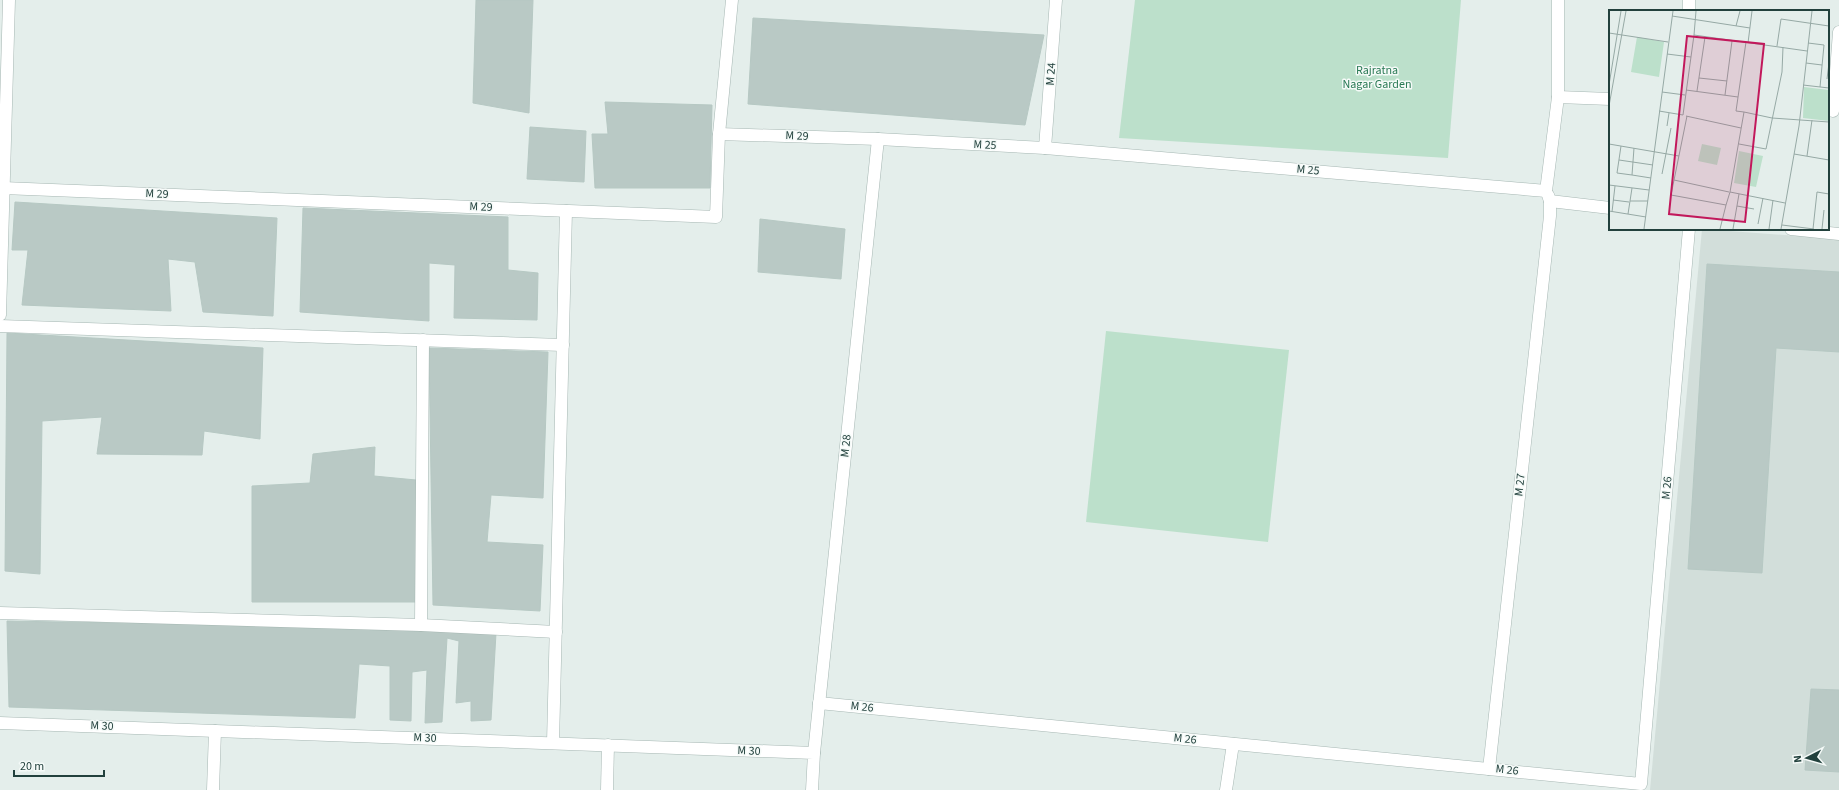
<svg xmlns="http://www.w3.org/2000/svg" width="1839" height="790" font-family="'Source Sans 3',sans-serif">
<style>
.built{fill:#d2deda}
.green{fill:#bce0cb}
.building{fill:#b9c9c5;stroke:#b6c8c3}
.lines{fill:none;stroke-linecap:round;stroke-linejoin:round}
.street-casing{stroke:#a6b7b3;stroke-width:13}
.street{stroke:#fff;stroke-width:12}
.labels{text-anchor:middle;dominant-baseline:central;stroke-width:3;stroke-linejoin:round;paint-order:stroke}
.park-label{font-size:12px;fill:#2a7a55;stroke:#f5faf8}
.street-label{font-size:12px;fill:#22413d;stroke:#f5faf8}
.inset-road{fill:none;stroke:#96a9a5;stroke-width:1}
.view{fill:#c2185b;fill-opacity:0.15;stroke:#c2185b;stroke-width:2}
.inset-edge{fill:none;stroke:#22413d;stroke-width:2}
</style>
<rect width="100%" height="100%" fill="#e4eeeb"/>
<!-- built -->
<polygon class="built" points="1702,229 1839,239 1839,790 1650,790"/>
<!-- green -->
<g class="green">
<polygon points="1135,0 1461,0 1448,158 1119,138"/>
<polygon points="1106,331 1289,350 1268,542 1086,522"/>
</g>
<!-- building -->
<g class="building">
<polygon points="476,0 533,0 529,113 473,103"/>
<polygon points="753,18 1044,35 1025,125 748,104"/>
<polygon points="605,102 712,105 710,188 595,188 592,134 608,134"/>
<polygon points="530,127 586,131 584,182 527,179"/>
<polygon points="15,202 277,218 273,316 203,312 195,262 168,259 171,311 22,305 28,250 12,250"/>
<polygon points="303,208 508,217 508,270 538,273 537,320 454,318 455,265 429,263 429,321 300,312"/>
<polygon points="760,219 845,229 841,279 758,272"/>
<polygon points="1707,264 1839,272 1839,352 1776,348 1762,573 1688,569"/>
<polygon points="7,333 263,348 260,439 204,431 202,455 97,454 102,417 42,421 40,574 5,571"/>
<polygon points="429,348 548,352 543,498 491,495 487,542 543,545 540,611 433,605"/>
<polygon points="375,447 374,476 416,480 416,602 252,602 252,486 310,483 313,454"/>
<polygon points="7,621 172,624 496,633 491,720 471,721 471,701 456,703 459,641 447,638 442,722 425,723 427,670 412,672 411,721 390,720 390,666 359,664 355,718 9,707"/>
<polygon points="1811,689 1839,690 1839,772 1805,770"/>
</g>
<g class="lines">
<defs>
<g id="street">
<polyline points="1689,11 1689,0"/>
<polyline points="1558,97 1610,99"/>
<polyline points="1833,111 1839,32"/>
<polyline points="719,134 732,0"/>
<polyline points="1045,148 1056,0"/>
<polyline points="3,188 716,217 719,134 878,139 1045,148 1546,191 1558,97 1558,0"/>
<polyline points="1548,195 1550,201 1610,208"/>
<polyline points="1791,229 1839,234"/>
<polyline points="0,315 9,0"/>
<polyline points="0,326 563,345"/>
<polyline points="0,613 421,625 556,632"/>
<polyline points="421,625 423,340"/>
<polyline points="819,703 1641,784 1689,229"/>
<polyline points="0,723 814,753 812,790"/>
<polyline points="553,743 566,211"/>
<polyline points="814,753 878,139"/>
<polyline points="1489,769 1550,216 1550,201"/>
<polyline points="213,790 215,731"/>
<polyline points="607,790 608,745"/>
<polyline points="1226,790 1233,744"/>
</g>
</defs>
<!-- street casing -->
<use href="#street" class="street-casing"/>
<!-- street -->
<use href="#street" class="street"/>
</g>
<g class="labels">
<!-- park labels -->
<g class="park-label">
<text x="1377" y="70">Rajratna<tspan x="1377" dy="14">Nagar Garden</tspan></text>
</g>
<!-- street labels -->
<g class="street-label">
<text transform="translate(1051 74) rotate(-86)">M 24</text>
<text transform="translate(797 136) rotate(2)">M 29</text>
<text transform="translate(985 145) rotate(3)">M 25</text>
<text transform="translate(1308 170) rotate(5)">M 25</text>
<text transform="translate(157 194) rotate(2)">M 29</text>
<text transform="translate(481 207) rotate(2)">M 29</text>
<text transform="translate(846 446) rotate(-84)">M 28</text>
<text transform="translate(1520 485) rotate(-84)">M 27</text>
<text transform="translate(1667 488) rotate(-85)">M 26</text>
<text transform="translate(862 707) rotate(6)">M 26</text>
<text transform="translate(102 726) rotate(2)">M 30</text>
<text transform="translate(425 738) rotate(2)">M 30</text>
<text transform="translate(1185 739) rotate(6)">M 26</text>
<text transform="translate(749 751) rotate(2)">M 30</text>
<text transform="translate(1507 770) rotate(6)">M 26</text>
</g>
</g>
<!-- overview -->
<g transform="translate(1609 10)">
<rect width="220" height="220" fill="#e4eeeb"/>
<path d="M 28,27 L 55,32 L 50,67 L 22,62 ZM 195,77 L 220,80 L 220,111 L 194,108 ZM 93,134 L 112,138 L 108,155 L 89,151 ZM 130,141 L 154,146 L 147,177 L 125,173 Z" fill="#bce0cb"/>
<path class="inset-road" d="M 63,6 L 141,18M 127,16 L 131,1M 0,23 L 59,32M 85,25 L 87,1M 137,32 L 127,101 L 135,102 L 121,182 L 176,193M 139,33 L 143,1M 199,33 L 215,35 L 211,77M 168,36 L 172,9 L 220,16M 58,44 L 82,47M 197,53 L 213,55M 90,68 L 118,71M 218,69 L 220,53M 0,75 L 12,1M 194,75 L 220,78M 77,80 L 129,87M 88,81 L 96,27M 53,82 L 76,85M 116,85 L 123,31M 0,96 L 17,1M 50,101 L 74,105 L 85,25 L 198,41M 135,102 L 163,108 L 220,112M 77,106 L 132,118M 78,106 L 62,185 L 117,195 L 121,182M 58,116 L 60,103M 0,134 L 70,146M 130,134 L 157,139 L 173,62 L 174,37M 12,136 L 8,163 L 23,165 L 25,138M 185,144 L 220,150M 198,146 L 203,110M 10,150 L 44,155M 53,164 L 62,118M 23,165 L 42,168M 65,170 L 120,182M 0,175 L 40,180M 4,190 L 20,192M 21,191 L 39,191M 128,196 L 145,199M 0,201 L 37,207M 3,202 L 6,176M 19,204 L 23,178M 149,214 L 154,188M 173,215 L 205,219M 35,219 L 64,1M 111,219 L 117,195M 124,219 L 130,184M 160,219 L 164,190M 172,219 L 190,116 L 203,1M 204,219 L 208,182 L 220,184M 213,219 L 215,200"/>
<path class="view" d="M 78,26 L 155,34 L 136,212 L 60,204 Z"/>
<rect width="220" height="220" class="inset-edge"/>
</g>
<!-- north arrow -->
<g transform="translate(1807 758) rotate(264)" stroke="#f5faf8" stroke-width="3" paint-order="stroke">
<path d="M0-3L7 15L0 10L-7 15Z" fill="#22413d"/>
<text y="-6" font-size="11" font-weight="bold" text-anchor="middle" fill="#22413d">N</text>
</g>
<!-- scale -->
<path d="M14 770v6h90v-6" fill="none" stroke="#22413d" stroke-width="2"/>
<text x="20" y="770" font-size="12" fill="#22413d" stroke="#f5faf8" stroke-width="3" paint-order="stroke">20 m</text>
</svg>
